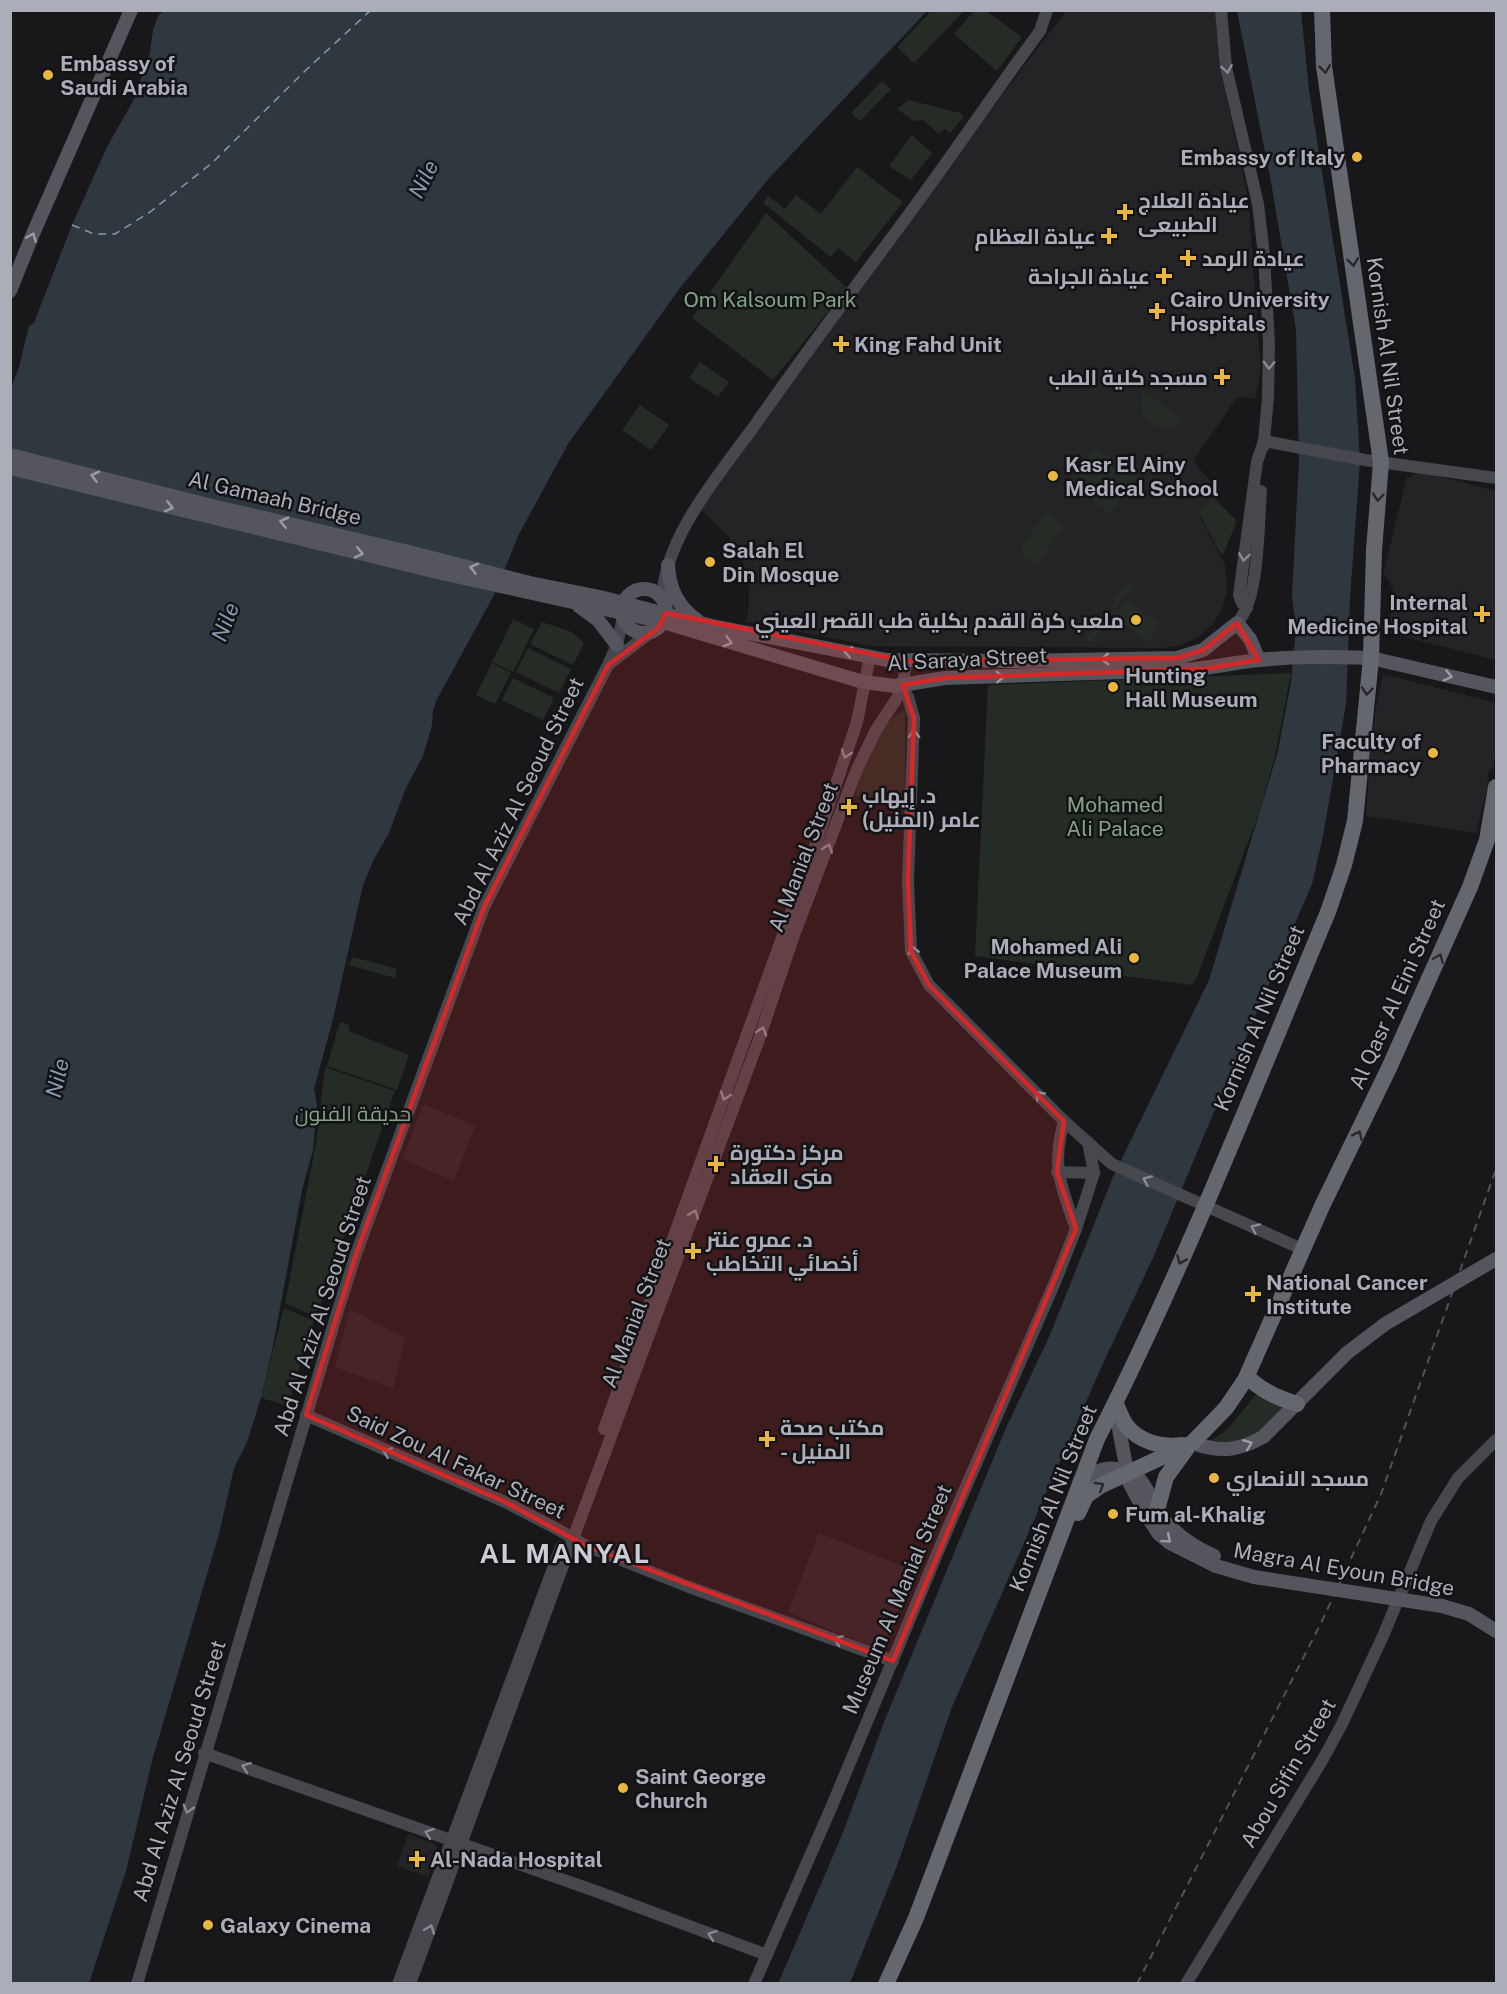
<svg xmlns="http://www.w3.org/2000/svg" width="1507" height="1994" font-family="'Public Sans',Cairo,sans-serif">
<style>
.built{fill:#242427}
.green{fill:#242c25}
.water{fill:#30383f}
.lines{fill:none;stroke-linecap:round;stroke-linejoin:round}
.ferry{stroke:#839ab2;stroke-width:1.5;stroke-dasharray:8 6;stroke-linecap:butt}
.secondary{stroke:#47484e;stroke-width:12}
.primary{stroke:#55565d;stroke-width:14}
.highway{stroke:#65676f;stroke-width:16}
.rail{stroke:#525359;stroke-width:2;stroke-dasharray:8 6;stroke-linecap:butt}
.primary-bridge{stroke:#55565d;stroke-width:14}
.oneway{stroke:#888a94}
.oneway2{stroke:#28282c}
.oneway3{stroke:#9a9ca7}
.marked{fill:#d62828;fill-opacity:0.2;stroke:#d62828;stroke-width:4.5;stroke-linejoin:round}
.poi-dot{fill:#e9b740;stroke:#131315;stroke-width:2}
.labels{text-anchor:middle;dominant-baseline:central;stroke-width:5;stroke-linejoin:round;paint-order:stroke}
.poi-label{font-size:21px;font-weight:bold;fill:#abaeb9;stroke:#131315;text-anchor:start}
.park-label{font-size:21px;fill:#83a386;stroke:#131315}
.street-label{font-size:21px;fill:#abaeb9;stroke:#131315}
.water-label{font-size:22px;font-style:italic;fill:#839ab2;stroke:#131315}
.district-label{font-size:27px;font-weight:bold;letter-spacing:1.5px;fill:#cbcdd5;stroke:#131315}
</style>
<rect width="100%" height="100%" fill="#18181a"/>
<!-- built -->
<g class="built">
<polygon points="1066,11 1216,11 1220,68 1248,197 1261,368 1255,399 1244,397 1236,399 1193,461 1218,490 1199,514 1225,565 1227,592 1222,610 1212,625 1198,637 1181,645 1163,648 873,646 746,622 749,605 749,584 744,564 729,537 700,509 940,177"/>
<polygon points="1418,471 1496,491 1496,660 1389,633 1391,627 1388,626 1393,605 1390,603 1394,587 1390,586 1391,581 1386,580 1387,576 1383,575 1407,477 1412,478 1413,474 1417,475"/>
<polygon points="1383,674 1496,703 1496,752 1492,770 1489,769 1487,780 1489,781 1476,833 1366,816 1370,754 1376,709"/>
<polygon points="424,1104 475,1126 454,1181 402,1159"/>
<polygon points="350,1309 405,1338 393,1388 335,1367"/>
<polygon points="819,1533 915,1571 885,1641 870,1646 788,1612"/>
<polygon points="408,1834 435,1844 438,1851 428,1877 397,1866"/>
</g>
<!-- green -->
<g class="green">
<polygon points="932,10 964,11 914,63 897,47"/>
<polygon points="986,11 1022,37 997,71 954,34 974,11"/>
<polygon points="882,81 891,89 860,121 851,113"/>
<polygon points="909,100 960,113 964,116 950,133 945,129 938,133 923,120 914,121 897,109"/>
<polygon points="912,135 932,153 911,180 889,166"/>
<polygon points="857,167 903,202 856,262 838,248 831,257 763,203 768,196 785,209 796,195 821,214"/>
<polygon points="766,213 847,288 773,380 692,318"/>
<polygon points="700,362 729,382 718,397 689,378"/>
<path d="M 1144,390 L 1183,421 C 1160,439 1131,417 1144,390 Z"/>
<polygon points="640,405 669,425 651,450 622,430"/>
<polygon points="1095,446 1137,477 1110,513 1068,482"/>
<polygon points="1213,497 1236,520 1235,526 1222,556 1199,513"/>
<polygon points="1046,513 1065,526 1036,565 1021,554 1022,545"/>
<polygon points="1128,582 1133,585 1091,643 1085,639 1105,613 1109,615 1114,609 1110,606"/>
<polygon points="1126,600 1159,623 1150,642 1113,616"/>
<polygon points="513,619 534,629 513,672 492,662"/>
<polygon points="542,622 572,632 584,643 573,665 530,644"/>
<polygon points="528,648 571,669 559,693 516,672"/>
<polygon points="492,663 511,673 495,704 476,695"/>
<polygon points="1291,673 1275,756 1259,813 1197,977 1192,985 975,956 988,685"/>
<polygon points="513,678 554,698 543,720 502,700"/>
<path d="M 905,710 L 905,798 L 855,796 C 861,769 877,722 905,710 Z"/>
<polygon points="353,957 397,969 395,978 349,965"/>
<polygon points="340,1022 349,1025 349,1031 409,1055 397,1090 327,1066"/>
<polygon points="325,1067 395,1091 316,1317 285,1303 316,1144"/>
<polygon points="284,1308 314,1321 288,1406 261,1398"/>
<polygon points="1256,1394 1285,1409 1254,1436 1228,1444 1212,1440 1227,1430"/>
</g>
<!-- water -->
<g class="water">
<polygon points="164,11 927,11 770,177 680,288 568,444 519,534 494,595 436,701 433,711 432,725 423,756 406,788 388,835 374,859 363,885 333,1019 314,1089 317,1105 313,1150 302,1190 272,1351 261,1398 247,1442 234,1468 219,1534 153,1757 126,1871 89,1983 11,1983 10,391 19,367 29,326 34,323 72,225 107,147 133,101 150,53 153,30 158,16"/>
<polygon points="1237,11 1301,11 1309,90 1355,379 1360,461 1350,598 1346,704 1323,836 1312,884 1205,1133 1153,1258 1104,1361 952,1707 898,1863 850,1983 778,1984 842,1835 886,1717 957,1546 1006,1428 1050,1335 1113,1177 1209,980 1278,751 1291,682 1296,629 1292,596 1299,460 1296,330 1271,182"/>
</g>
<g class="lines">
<!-- ferry -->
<polyline class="ferry" points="72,225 94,234 115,234 150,212 212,163 306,70 371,10"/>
<!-- secondary -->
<g class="secondary">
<polyline points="1221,10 1226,67 1258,204 1264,255 1269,344 1268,397 1264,441 1257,462 1239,595 1242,603 1247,608"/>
<polyline points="1264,446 1264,441 1365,460 1496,478"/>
<path d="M 662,599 C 665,536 719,475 755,425 C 798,363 844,302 889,241 C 941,172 989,100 1040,31 L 1047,10"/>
<path d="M 1237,623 C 1260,599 1258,525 1261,491"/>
<polyline points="609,664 651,632"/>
<polyline points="902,688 908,697 914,718 908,881 911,951 929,985 1064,1121 1112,1164 1304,1250"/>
<path d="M 1064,1121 C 1051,1168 1061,1185 1076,1229"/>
<polyline points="1057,1172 1094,1173"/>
<polyline points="306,1415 505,1502 557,1529 586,1546 689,1587 893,1661"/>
<polyline points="604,1429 813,852 857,722 870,656"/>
<polyline points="204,1753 598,1892 767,1955"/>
<polyline points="137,1984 338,1310 356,1254 484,907 608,665 617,645 623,617"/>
<polyline points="398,1984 561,1547"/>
<polyline points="410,1984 558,1579 758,1042 794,935 857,769 876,730 899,695 903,685 906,661"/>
<polyline points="754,1984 831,1808 945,1535 1055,1282 1076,1229 1094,1173 1088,1142"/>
<polyline points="1186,1984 1323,1759 1342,1724 1383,1636 1431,1521 1458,1478 1496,1440"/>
</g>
<!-- primary -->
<g class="primary">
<polyline points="10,291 32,236 131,10"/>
<polyline points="10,455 212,506 409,552 530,583 600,597 712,626 887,660 1013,661 1177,658 1203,650 1237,623 1250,639 1259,660"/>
<path d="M 10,468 L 433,571 L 663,622 L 863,682 L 895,686 L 945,678 L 1182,670 C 1209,669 1234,662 1260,660 C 1296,656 1334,657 1371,658 L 1496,687"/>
<path d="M 668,565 C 669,588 678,607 697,620"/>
<circle cx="644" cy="611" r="22"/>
<polyline points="579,606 598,620 617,645"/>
<polyline points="1116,1413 1129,1482 1147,1516 1159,1534 1170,1543 1216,1566"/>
<path d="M 1192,1443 C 1220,1452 1236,1452 1263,1437 L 1347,1353"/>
<path d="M 1079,1484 C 1094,1472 1106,1464 1125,1471 C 1131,1474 1137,1475 1141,1481 C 1150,1493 1155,1509 1165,1521 C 1178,1536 1196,1548 1214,1556"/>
</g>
<!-- highway -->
<g class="highway">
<path d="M 1252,1381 C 1266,1393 1279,1398 1297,1404"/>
<path d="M 1116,1404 C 1119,1411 1122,1419 1126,1425 C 1139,1442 1162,1448 1182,1445"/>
<polyline points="1157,1510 1166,1477 1187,1448"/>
<polyline points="1078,1513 1086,1496 1100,1486 1192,1443 1226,1408 1245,1380 1323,1204 1389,1068 1470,887 1487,840 1496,787"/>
<path d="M 886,1984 L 916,1918 L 1097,1439 C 1184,1268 1254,1089 1328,912 L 1344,865 L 1355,821 L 1371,658 L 1374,550 L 1381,462 L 1324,66 L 1322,10"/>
</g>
<!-- rail -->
<polyline class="rail" points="1137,1984 1321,1623 1381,1494 1496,1169"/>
<!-- primary-bridge -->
<g class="primary-bridge">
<polyline points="1347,1353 1385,1324 1496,1259"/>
<polyline points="1216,1566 1254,1577 1442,1606 1469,1614 1496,1631"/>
</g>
</g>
<!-- one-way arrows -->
<defs><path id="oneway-chevron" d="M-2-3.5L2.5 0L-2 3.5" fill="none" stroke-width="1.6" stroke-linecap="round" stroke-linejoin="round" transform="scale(1.5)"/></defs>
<g class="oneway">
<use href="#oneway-chevron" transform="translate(1227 69) rotate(80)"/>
<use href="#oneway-chevron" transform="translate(1269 365) rotate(92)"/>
<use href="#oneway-chevron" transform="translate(1244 557) rotate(98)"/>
<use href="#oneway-chevron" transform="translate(914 734) rotate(-89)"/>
<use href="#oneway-chevron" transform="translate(846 754) rotate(108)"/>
<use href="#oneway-chevron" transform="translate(828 848) rotate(-69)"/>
<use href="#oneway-chevron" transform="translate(913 950) rotate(-103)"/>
<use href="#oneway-chevron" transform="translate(762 1031) rotate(-72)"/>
<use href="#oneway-chevron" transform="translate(1039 1095) rotate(-134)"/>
<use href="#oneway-chevron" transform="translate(725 1096) rotate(110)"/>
<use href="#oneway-chevron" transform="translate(1147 1180) rotate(-156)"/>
<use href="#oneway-chevron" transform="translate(694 1214) rotate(-70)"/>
<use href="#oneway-chevron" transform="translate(1255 1228) rotate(-156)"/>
<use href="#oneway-chevron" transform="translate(387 1452) rotate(-156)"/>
<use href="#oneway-chevron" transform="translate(838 1640) rotate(-160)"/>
<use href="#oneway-chevron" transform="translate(246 1767) rotate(-160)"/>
<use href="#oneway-chevron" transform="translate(188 1809) rotate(106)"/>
<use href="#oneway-chevron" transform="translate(429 1833) rotate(-160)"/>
<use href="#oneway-chevron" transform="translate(430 1929) rotate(-70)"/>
<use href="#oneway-chevron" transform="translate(712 1935) rotate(-160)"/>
</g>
<g class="oneway2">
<use href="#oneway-chevron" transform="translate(1325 69) rotate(83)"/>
<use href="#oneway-chevron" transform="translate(1353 262) rotate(82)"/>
<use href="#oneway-chevron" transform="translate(1378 497) rotate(95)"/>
<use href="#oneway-chevron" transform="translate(1367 691) rotate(96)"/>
<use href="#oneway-chevron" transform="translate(1439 958) rotate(-67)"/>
<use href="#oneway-chevron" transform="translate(1358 1135) rotate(-65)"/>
<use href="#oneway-chevron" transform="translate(1181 1260) rotate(114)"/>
<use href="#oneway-chevron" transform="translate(1100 1486) rotate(-31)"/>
</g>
<g class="oneway3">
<use href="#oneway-chevron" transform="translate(32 237) rotate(-68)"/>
<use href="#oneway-chevron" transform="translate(95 476) rotate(-166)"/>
<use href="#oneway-chevron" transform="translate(169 507) rotate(14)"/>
<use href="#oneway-chevron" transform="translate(284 522) rotate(-167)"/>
<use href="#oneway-chevron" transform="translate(359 553) rotate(13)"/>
<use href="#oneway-chevron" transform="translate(474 568) rotate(-165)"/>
<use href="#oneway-chevron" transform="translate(728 642) rotate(17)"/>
<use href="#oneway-chevron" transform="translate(848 652) rotate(-169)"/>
<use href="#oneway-chevron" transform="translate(1105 659) rotate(179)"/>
<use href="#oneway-chevron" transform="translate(1448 676) rotate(13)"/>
<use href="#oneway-chevron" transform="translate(1000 677) rotate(-2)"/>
<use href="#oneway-chevron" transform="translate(1248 1444) rotate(-22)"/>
<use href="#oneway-chevron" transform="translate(1167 1539) rotate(40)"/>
</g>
<!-- marked area -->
<path class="marked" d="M 666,613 L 906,661 L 1177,658 L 1203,650 L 1237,623 L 1259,660 L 1205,669 L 945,678 L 903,685 L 914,718 L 908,881 L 911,951 L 929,985 L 1064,1121 L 1057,1172 L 1076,1229 L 893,1661 L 586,1546 L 505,1502 L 306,1415 L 356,1254 L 484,907 L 608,665 L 658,628 Z"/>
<!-- markers -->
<g class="poi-dot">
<circle cx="48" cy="75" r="6"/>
<circle cx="1357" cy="157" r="6"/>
<path d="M1122 203h6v6h6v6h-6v6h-6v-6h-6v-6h6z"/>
<path d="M1106 227h6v6h6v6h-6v6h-6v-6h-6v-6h6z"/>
<path d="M1185 249h6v6h6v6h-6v6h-6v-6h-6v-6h6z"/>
<path d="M1161 267h6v6h6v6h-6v6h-6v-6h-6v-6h6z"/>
<path d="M1154 302h6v6h6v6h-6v6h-6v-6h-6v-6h6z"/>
<path d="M838 335h6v6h6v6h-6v6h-6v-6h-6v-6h6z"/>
<path d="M1219 368h6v6h6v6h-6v6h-6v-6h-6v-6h6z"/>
<circle cx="1053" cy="476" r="6"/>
<circle cx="710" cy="562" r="6"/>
<path d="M1479 605h6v6h6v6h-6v6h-6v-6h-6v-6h6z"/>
<circle cx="1136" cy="620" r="6"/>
<circle cx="1113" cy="687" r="6"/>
<circle cx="1433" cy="753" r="6"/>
<path d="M846 798h6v6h6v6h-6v6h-6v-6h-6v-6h6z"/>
<circle cx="1134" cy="958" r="6"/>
<path d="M713 1155h6v6h6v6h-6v6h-6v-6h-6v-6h6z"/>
<path d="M690 1242h6v6h6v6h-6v6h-6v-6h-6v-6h6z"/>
<path d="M1250 1285h6v6h6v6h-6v6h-6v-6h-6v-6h6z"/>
<path d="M764 1430h6v6h6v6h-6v6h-6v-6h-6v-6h6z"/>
<circle cx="1214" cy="1478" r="6"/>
<circle cx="1113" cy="1514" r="6"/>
<circle cx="623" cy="1788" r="6"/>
<path d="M414 1850h6v6h6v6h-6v6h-6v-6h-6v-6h6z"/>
<circle cx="208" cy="1925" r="6"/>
</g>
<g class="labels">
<!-- poi labels -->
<g class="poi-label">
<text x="60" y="63">Embassy of<tspan x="60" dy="24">Saudi Arabia</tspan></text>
<text x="1345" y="157" text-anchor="end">Embassy of Italy</text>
<text x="1138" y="200">عيادة العلاج<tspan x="1138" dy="24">الطبيعى</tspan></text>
<text x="1096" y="236" text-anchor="end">عيادة العظام</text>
<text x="1202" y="258">عيادة الرمد</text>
<text x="1150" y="276" text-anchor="end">عيادة الجراحة</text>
<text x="1170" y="299">Cairo University<tspan x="1170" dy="24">Hospitals</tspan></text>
<text x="854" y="344">King Fahd Unit</text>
<text x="1208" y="377" text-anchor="end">مسجد كلية الطب</text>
<text x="1065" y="464">Kasr El Ainy<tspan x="1065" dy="24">Medical School</tspan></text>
<text x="722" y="550">Salah El<tspan x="722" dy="24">Din Mosque</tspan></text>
<text x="1468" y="602" text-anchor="end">Internal<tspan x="1468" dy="24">Medicine Hospital</tspan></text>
<text x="1124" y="620" text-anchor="end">ملعب كرة القدم بكلية طب القصر العيني</text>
<text x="1125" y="675">Hunting<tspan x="1125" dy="24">Hall Museum</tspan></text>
<text x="1421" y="741" text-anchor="end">Faculty of<tspan x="1421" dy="24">Pharmacy</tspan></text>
<text x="862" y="795">د. إيهاب<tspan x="862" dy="24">عامر (المنيل)</tspan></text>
<text x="1122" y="946" text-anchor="end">Mohamed Ali<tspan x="1122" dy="24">Palace Museum</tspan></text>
<text x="730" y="1152">مركز دكتورة<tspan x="730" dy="24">منى العقاد</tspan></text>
<text x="706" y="1239">د. عمرو عنتر<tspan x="706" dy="24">أخصائي التخاطب</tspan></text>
<text x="1266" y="1282">National Cancer<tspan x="1266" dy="24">Institute</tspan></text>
<text x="780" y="1427">مكتب صحة<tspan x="780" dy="24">- المنيل</tspan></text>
<text x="1226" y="1478">مسجد الانصاري</text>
<text x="1125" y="1514">Fum al-Khalig</text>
<text x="635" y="1776">Saint George<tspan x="635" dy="24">Church</tspan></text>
<text x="430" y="1859">Al-Nada Hospital</text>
<text x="220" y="1925">Galaxy Cinema</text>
</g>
<!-- park labels -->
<g class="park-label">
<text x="770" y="299">Om Kalsoum Park</text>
<text x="1115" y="804">Mohamed<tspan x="1115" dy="24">Ali Palace</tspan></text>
<text x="353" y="1113">حديقة الفنون</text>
</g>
<!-- street labels -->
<g class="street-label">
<text transform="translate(1388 356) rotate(82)">Kornish Al Nil Street</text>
<text transform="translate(275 498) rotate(13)">Al Gamaah Bridge</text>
<text transform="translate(967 659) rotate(-3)">Al Saraya Street</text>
<text transform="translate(518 801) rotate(-64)">Abd Al Aziz Al Seoud Street</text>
<text transform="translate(803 857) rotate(-69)">Al Manial Street</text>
<text transform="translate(1397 994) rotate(-66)">Al Qasr Al Eini Street</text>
<text transform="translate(1259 1018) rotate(-67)">Kornish Al Nil Street</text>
<text transform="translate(322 1306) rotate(-72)">Abd Al Aziz Al Seoud Street</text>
<text transform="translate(636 1313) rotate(-69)">Al Manial Street</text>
<text transform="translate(456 1462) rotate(25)">Said Zou Al Fakar Street</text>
<text transform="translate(1053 1498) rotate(-68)">Kornish Al Nil Street</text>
<text transform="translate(1344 1569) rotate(10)">Magra Al Eyoun Bridge</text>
<text transform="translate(897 1599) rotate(-67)">Museum Al Manial Street</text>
<text transform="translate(179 1771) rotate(-73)">Abd Al Aziz Al Seoud Street</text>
<text transform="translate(1288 1773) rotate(-60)">Abou Sifin Street</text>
</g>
<!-- water labels -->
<g class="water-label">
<text transform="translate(423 179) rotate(-63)">Nile</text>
<text transform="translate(225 622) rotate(-69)">Nile</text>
<text transform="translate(57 1078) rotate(-77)">Nile</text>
</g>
<!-- district labels -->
<g class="district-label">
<text x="565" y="1553">AL MANYAL</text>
</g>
</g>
<!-- border -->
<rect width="1507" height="1994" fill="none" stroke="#abaeb9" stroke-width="24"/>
</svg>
